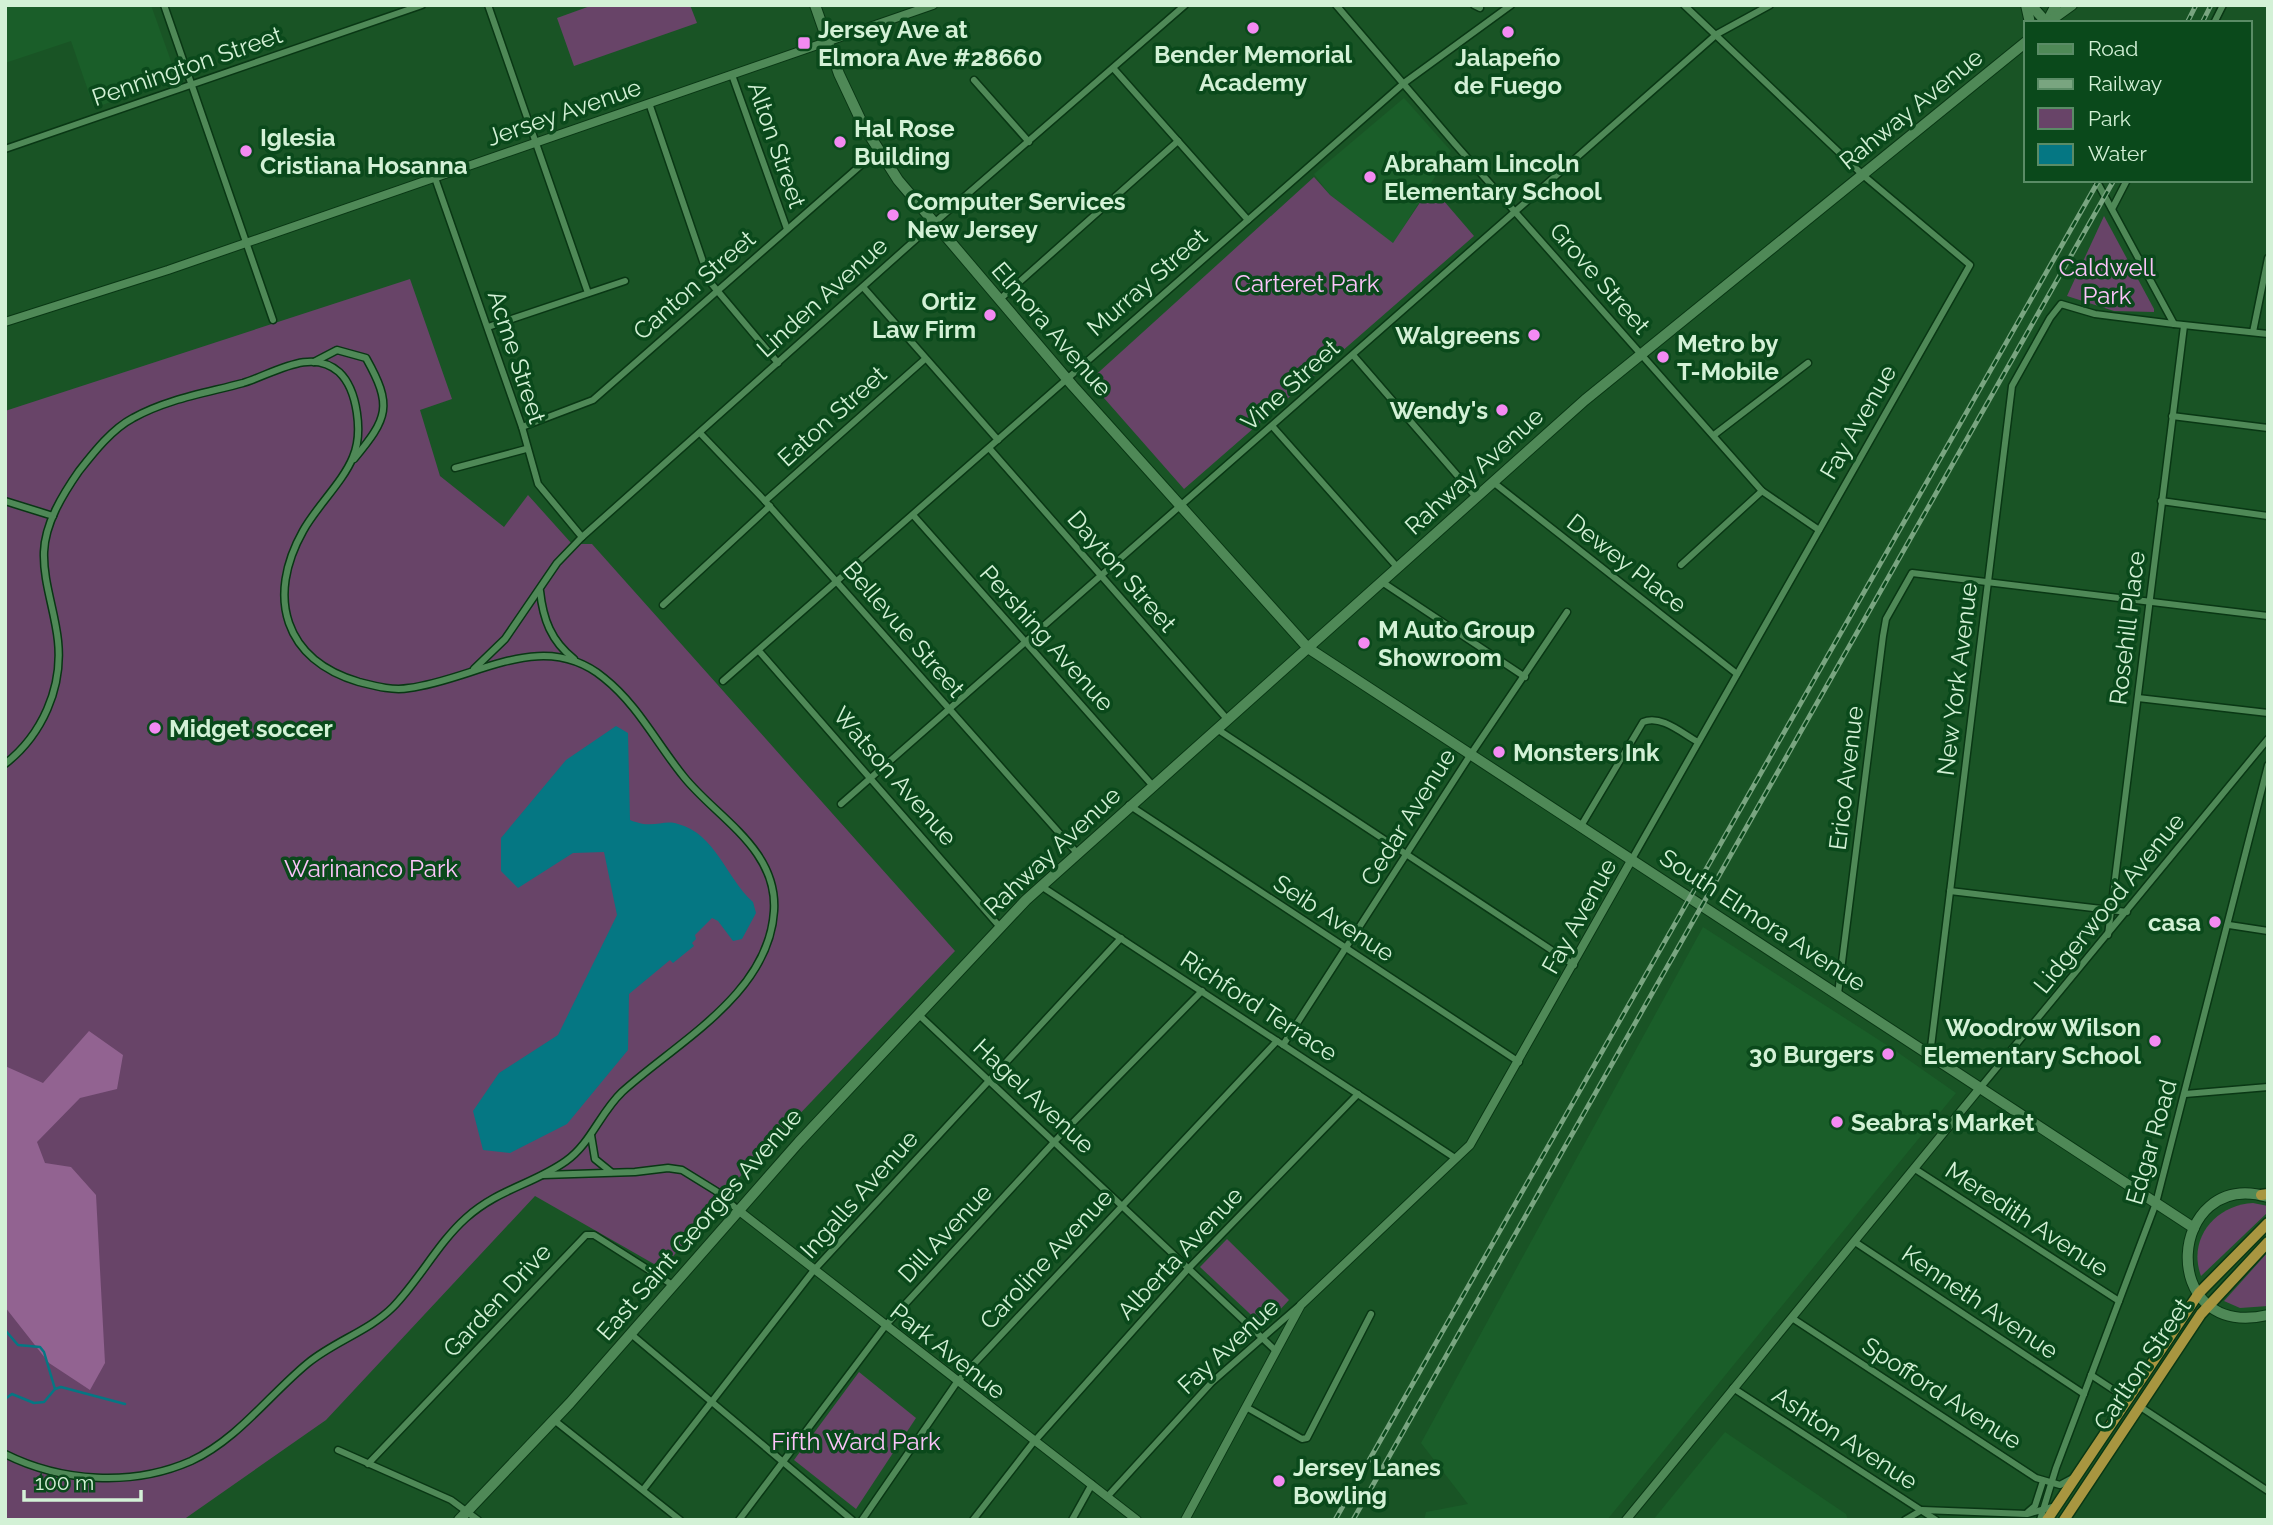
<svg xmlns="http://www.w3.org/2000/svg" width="2273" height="1525" font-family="Raleway,sans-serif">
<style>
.built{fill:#1a5e29}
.green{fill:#684468}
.forest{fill:#926391}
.water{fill:#057783}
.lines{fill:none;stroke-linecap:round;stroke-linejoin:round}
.stream{stroke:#057783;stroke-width:2.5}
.minor-casing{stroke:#093714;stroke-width:9}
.tertiary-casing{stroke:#093714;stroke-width:10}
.secondary-casing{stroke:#093714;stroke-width:12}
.trunk-casing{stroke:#093714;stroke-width:13}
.minor{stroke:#4f8957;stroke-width:6}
.tertiary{stroke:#4f8957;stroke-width:8}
.secondary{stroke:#4f8957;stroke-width:10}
.trunk{stroke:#a89640;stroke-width:10}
.rail-casing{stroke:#79a580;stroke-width:5}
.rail{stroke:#0a491b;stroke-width:2.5;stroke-dasharray:8;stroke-linecap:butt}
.poi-dot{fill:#f38af2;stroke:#0a491b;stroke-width:2.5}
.labels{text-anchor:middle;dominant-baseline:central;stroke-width:7;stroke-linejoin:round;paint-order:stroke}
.poi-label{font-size:24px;font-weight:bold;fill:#d3f1d6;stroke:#0a491b;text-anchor:start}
.street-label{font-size:24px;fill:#d3f1d6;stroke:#0a491b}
.park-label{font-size:24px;fill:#fcc4fa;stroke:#0a491b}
</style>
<rect width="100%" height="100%" fill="#195425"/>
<!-- built -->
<g class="built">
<polygon points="5,5 151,5 177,78 94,108 71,41 5,63"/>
<polygon points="1404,98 1451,151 1393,244 1330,195 1314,174"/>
<polygon points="1703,927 1893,1049 1956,1093 1607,1520 1424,1520 1426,1512 1468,1504 1421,1443"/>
<polygon points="1725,1432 1846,1514 1848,1520 1653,1520"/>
</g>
<!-- green -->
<g class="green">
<polygon points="593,5 690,5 697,23 574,66 557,18"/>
<polygon points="1314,177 1330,195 1393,243 1431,186 1474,236 1184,489 1089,381"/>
<polygon points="2104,216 2154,309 2154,312 2114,311 2067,296"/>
<polygon points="410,279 452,399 420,410 440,476 504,527 528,495 572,544 592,544 955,951 731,1186 665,1266 661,1268 535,1196 326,1420 183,1520 5,1520 5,411"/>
<path d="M 2253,1203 L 2268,1206 L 2268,1212 L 2201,1276 C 2187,1238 2216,1205 2253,1203 Z"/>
<polygon points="1227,1239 1289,1300 1264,1327 1200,1267"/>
<polygon points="2268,1252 2268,1306 2240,1308 2224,1301"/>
<polygon points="859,1372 916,1418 856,1509 794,1460"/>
</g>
<!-- forest -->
<polygon class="forest" points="89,1031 123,1055 117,1089 80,1098 37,1142 45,1163 71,1167 96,1195 105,1363 90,1390 49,1363 5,1307 5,1066 43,1083"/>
<!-- water -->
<path class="water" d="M 616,726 L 628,733 L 630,820 C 654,830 662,819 678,824 C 716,834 726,878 753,902 L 756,913 L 742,939 L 733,941 L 718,921 L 712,918 L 695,935 L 696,939 L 692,943 L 694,946 L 673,963 L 670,960 L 629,994 L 628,1050 L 567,1124 L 510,1153 L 483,1150 L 473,1111 L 499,1073 L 558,1035 L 617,915 L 604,852 L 573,853 L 518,888 L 501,871 L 501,838 L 566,760 Z"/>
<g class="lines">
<!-- stream -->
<g class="stream">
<polyline points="5,1330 18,1345 40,1347 44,1352 55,1389"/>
<polyline points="5,1399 12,1394 34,1403 44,1402 55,1389 61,1387 125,1404"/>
</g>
<defs>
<g id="minor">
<polyline points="164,5 273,320"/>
<polyline points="488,5 588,293"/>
<polyline points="1336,5 1455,144 1762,491 1819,530"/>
<polyline points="1474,5 1480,8"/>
<polyline points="2214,23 2223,5"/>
<polyline points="1114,69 1248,220"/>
<polyline points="732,75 787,229"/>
<polyline points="974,80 1029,142"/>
<polyline points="649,103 710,282 778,363"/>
<polyline points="5,149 422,5"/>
<polyline points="435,178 522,427 538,484 582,537"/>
<polyline points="2096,180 2174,324 2268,334"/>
<polyline points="2112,209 2127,180"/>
<polyline points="863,287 998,440"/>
<polyline points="999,300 1178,141"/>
<polyline points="488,327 625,281"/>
<polyline points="2253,332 2268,258"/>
<polyline points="1353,355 1476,497"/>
<path d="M 314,362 L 337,350 L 366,358 C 393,406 388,418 354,459"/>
<polyline points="2172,416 2268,428"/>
<polyline points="522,427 593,400 877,151"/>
<polyline points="1273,427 1398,568"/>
<polyline points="700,433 765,501 1077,853"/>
<polyline points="1714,435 1808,363"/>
<polyline points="989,448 1227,719"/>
<polyline points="455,468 526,449"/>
<polyline points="1493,482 1737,674"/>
<polyline points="5,501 53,516"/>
<polyline points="765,501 925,359"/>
<polyline points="2161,501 2268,516"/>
<polyline points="913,515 1153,786"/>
<polyline points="1681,565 1762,491"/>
<polyline points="1382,582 1525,677"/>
<path d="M 540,591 C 543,619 551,641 574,659"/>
<polyline points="663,605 770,506"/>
<polyline points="759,651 1000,927"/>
<polyline points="474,669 505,639 557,563 582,537 933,224 1185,5"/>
<polyline points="723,681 1404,83 1511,5"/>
<polyline points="2138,698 2268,713"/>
<polyline points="1217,729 1574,965"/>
<path d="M 5,764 C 42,735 63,688 58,641 C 55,611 43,582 44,552 C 45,523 63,494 79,471 C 94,452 112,429 133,418 C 167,399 206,393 243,383 C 273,374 311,347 339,372 C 358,390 363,434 353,457 C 343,482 316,507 303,531 C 266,597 284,660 359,682 C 375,686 393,691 409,688 C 475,680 542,627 604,678 C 638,705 657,744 684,777 C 717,818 778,849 774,911 C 769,994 677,1042 622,1092 C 600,1113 591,1143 566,1161 C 534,1184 498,1189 466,1218 C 438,1243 420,1279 393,1307 C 369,1331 335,1341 308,1363 C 269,1395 238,1439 191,1461 C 132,1487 61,1482 5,1454"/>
<polyline points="841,804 1717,34 1770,5"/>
<polyline points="1129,805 1519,1062"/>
<path d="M 1581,826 L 1643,722 C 1661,714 1683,734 1698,742"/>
<polyline points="1632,859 1970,265 1864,176 1684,5"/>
<polyline points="1041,886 1455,1158"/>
<polyline points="1950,891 2127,912"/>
<polyline points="2229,925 2268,931"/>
<polyline points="2108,935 2184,326"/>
<polyline points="1838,994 1883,636 1886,619 1912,573 2268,616"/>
<polyline points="918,1014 1276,1351"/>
<polyline points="1283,1045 1471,754 1567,612"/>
<polyline points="1930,1055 2012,386 2050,318 2061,304 2095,314 2174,324"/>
<polyline points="1980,1088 2268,739"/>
<polyline points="2185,1094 2268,1087"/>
<polyline points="591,1135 595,1159 611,1172"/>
<polyline points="1915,1169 2119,1301"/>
<polyline points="543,1175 635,1172 668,1168 682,1170 716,1191 738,1210"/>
<polyline points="1855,1242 2084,1394"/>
<polyline points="1792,1318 2036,1478 2060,1485 2073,1478"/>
<polyline points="631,1334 852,1520"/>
<polyline points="2091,1375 2126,1398"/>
<polyline points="1733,1388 1936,1520"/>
<polyline points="2139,1406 2268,1491"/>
<polyline points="1246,1407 1302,1439 1307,1438 1371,1314"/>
<polyline points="554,1420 680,1520"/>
<polyline points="338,1450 451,1500 478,1520"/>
<polyline points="368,1464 586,1235 594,1235 671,1284"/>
<polyline points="643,1490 814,1270 1121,938"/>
<polyline points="1107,1497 1212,1382 1299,1306"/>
<polyline points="2028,1512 2035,1506 2043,1481"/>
<polyline points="739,1520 886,1325 1055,1141 1202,991"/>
<polyline points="862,1520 957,1382 1277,1041"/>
<polyline points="973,1520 1032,1444 1188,1269 1358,1094"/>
<polyline points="1072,1520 1092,1484"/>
<polyline points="1905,1520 1922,1510 2027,1514 2056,1506"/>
<polyline points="2040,1520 2056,1468 2156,1203 2268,765"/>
</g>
<g id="tertiary">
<polyline points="5,322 168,270 933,5"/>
<polyline points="738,1210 1137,1520"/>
<polyline points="1185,1520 1301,1305 1470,1145 1632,859"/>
<polyline points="1626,1520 1980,1088"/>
</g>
<g id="secondary">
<polyline points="815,5 839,74 863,125 898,180 1073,386 1308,648 2194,1228"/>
<polyline points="2026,5 2030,23"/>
<polyline points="2031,5 2047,23"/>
<polyline points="2047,22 2056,5"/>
<polyline points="2047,23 2072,5"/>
<path d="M 2268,1197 C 2167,1167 2155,1341 2268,1315"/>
<polyline points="459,1520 570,1403 799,1142 1026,900 1585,400 2026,42"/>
</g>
<g id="trunk">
<polyline points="2261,1195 2268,1194"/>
<polyline points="2047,1520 2199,1293 2268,1223"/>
<polyline points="2064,1520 2201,1314 2268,1242"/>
</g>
</defs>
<!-- minor casing -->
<use href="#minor" class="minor-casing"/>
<!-- tertiary casing -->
<use href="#tertiary" class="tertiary-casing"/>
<!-- secondary casing -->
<use href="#secondary" class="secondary-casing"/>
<!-- trunk casing -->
<use href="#trunk" class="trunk-casing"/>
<!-- minor -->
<use href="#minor" class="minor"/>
<!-- tertiary -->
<use href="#tertiary" class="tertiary"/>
<!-- secondary -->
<use href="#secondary" class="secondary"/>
<!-- trunk -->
<use href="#trunk" class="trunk"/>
<defs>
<g id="rail">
<polyline points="2187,23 2196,5"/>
<polyline points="2202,23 2211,5"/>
<polyline points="1335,1520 2099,180"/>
<polyline points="1353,1520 2114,180"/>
</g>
</defs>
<!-- rail casing -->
<use href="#rail" class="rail-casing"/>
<!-- rail -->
<use href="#rail" class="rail"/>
</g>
<!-- markers -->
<g class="poi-dot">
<circle cx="1253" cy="28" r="7"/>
<circle cx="1508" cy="32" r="7"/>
<rect x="797" y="36" width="14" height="14" rx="3.5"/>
<circle cx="840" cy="142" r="7"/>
<circle cx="246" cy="151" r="7"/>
<circle cx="1370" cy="177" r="7"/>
<circle cx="893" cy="215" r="7"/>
<circle cx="990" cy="315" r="7"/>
<circle cx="1534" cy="335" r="7"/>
<circle cx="1663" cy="357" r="7"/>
<circle cx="1502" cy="410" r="7"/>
<circle cx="1364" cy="643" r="7"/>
<circle cx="155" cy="728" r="7"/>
<circle cx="1499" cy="752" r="7"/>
<circle cx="2215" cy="922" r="7"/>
<circle cx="2155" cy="1041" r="7"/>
<circle cx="1888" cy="1054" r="7"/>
<circle cx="1837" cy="1122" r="7"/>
<circle cx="1279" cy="1481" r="7"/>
</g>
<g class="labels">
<!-- poi labels -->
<g class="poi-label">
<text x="818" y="29">Jersey Ave at<tspan x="818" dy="28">Elmora Ave #28660</tspan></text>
<text x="1253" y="54" text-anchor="middle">Bender Memorial<tspan x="1253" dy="28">Academy</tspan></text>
<text x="1508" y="57" text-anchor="middle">Jalapeño<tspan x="1508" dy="28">de Fuego</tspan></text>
<text x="854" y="128">Hal Rose<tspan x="854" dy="28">Building</tspan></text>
<text x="260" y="137">Iglesia<tspan x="260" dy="28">Cristiana Hosanna</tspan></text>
<text x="1384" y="163">Abraham Lincoln<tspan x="1384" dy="28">Elementary School</tspan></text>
<text x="907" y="201">Computer Services<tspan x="907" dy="28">New Jersey</tspan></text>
<text x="976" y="301" text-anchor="end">Ortiz<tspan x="976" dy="28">Law Firm</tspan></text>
<text x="1520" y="335" text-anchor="end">Walgreens</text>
<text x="1677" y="343">Metro by<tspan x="1677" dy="28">T-Mobile</tspan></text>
<text x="1488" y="410" text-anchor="end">Wendy's</text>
<text x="1378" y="629">M Auto Group<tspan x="1378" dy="28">Showroom</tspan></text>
<text x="169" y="728">Midget soccer</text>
<text x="1513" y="752">Monsters Ink</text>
<text x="2201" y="922" text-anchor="end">casa</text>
<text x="2141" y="1027" text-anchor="end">Woodrow Wilson<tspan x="2141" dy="28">Elementary School</tspan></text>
<text x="1874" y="1054" text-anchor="end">30 Burgers</text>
<text x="1851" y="1122">Seabra's Market</text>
<text x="1293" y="1467">Jersey Lanes<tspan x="1293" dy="28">Bowling</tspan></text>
</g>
<!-- street labels -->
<g class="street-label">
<text transform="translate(187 66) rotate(-19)">Pennington Street</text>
<text transform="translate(1911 109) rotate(-39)">Rahway Avenue</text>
<text transform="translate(564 112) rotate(-19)">Jersey Avenue</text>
<text transform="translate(777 145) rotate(71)">Alton Street</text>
<text transform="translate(1600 278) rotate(49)">Grove Street</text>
<text transform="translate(1147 282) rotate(-41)">Murray Street</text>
<text transform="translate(694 285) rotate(-41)">Canton Street</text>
<text transform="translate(822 297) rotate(-42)">Linden Avenue</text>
<text transform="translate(1052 329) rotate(49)">Elmora Avenue</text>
<text transform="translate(517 357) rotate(72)">Acme Street</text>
<text transform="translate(1290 385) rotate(-42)">Vine Street</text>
<text transform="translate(832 416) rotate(-42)">Eaton Street</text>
<text transform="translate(1858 422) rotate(-60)">Fay Avenue</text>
<text transform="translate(1474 471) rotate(-42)">Rahway Avenue</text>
<text transform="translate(1627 563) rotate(38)">Dewey Place</text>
<text transform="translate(1122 571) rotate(49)">Dayton Street</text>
<text transform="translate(2127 628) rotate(-83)">Rosehill Place</text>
<text transform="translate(904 629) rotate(49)">Bellevue Street</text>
<text transform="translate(1047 638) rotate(48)">Pershing Avenue</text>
<text transform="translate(1957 679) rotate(-83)">New York Avenue</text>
<text transform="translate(895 776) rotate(49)">Watson Avenue</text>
<text transform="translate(1846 778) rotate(-83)">Erico Avenue</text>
<text transform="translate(1408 817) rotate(-58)">Cedar Avenue</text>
<text transform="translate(1052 851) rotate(-43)">Rahway Avenue</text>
<text transform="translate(2109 903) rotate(-51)">Lidgerwood Avenue</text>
<text transform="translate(1579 916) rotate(-61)">Fay Avenue</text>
<text transform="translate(1334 918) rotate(33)">Seib Avenue</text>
<text transform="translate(1763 920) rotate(33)">South Elmora Avenue</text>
<text transform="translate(1259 1006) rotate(33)">Richford Terrace</text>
<text transform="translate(1034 1096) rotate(43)">Hagel Avenue</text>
<text transform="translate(2151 1142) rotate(-74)">Edgar Road</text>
<text transform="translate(859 1194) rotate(-48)">Ingalls Avenue</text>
<text transform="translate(2027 1219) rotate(33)">Meredith Avenue</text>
<text transform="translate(699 1224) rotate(-49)">East Saint Georges Avenue</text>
<text transform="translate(945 1233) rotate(-47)">Dill Avenue</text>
<text transform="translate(1180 1253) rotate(-47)">Alberta Avenue</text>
<text transform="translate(1046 1259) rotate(-47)">Caroline Avenue</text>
<text transform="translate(497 1300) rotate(-47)">Garden Drive</text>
<text transform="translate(1980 1302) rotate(34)">Kenneth Avenue</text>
<text transform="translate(1228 1346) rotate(-43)">Fay Avenue</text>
<text transform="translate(948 1351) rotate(38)">Park Avenue</text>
<text transform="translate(2142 1364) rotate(-56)">Carlton Street</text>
<text transform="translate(1942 1393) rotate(33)">Spofford Avenue</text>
<text transform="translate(1845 1438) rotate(33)">Ashton Avenue</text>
</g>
<!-- park labels -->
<g class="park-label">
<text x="2107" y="267">Caldwell<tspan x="2107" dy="28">Park</tspan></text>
<text x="1307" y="283">Carteret Park</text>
<text x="371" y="868">Warinanco Park</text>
<text x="856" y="1441">Fifth Ward Park</text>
</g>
</g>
<!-- border -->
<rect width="2273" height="1525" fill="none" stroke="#d3f1d6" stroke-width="14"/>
<!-- legend -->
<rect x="2024" y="21" width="228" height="161" fill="#0a491b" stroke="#5a8c66" stroke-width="2"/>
<rect x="2038" y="44" width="35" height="10" fill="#4f8957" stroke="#5a8c66" stroke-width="2"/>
<text x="2088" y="56" font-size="21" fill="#d3f1d6">Road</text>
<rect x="2038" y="79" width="35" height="10" fill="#79a580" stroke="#5a8c66" stroke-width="2"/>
<text x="2088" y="91" font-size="21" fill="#d3f1d6">Railway</text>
<rect x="2038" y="108" width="35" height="21" fill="#684468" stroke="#5a8c66" stroke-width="2"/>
<text x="2088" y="126" font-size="21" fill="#d3f1d6">Park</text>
<rect x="2038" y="144" width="35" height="21" fill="#057783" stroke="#5a8c66" stroke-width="2"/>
<text x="2088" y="161" font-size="21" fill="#d3f1d6">Water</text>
<!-- scale -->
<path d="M24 1490v10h117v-10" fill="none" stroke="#d3f1d6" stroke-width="3.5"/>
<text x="35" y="1490" font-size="21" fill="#d3f1d6" stroke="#0a491b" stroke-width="5" paint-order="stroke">100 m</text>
</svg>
